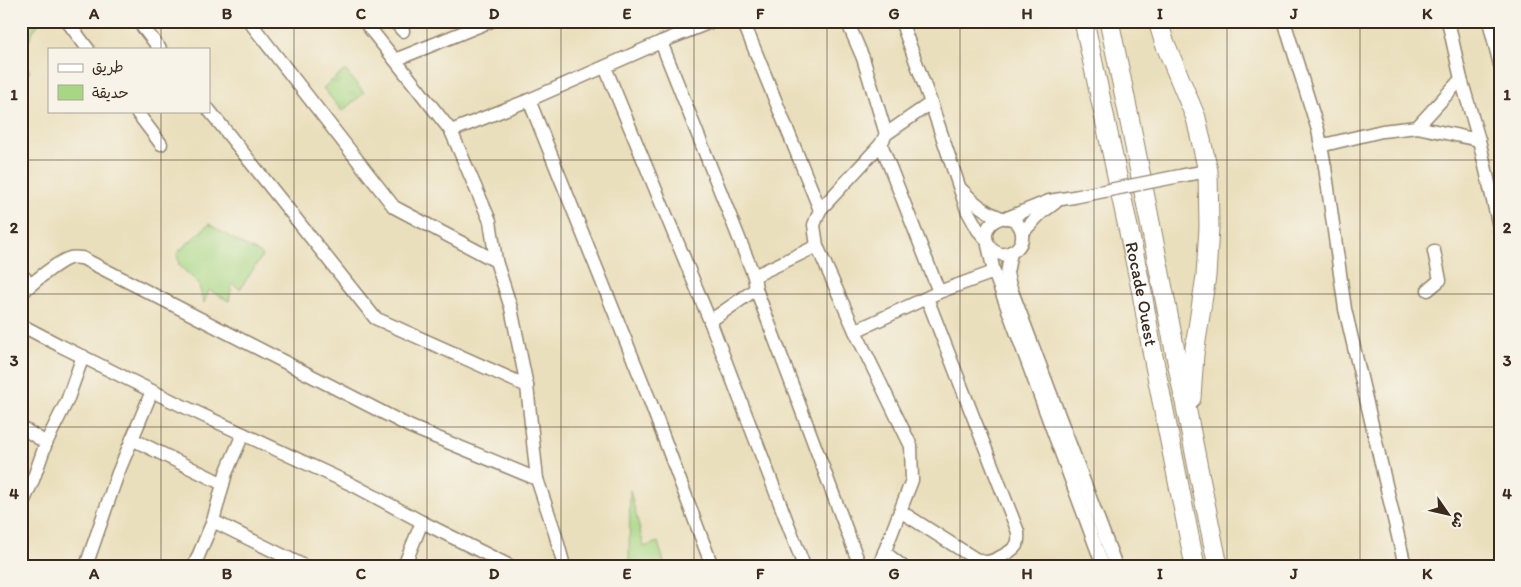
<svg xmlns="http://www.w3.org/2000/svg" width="1521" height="587" font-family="Itim,'Playpen Sans Arabic',sans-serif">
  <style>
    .grass { fill: url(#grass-tufts); stroke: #728051 }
    .park { fill: #a8d784; stroke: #728051 }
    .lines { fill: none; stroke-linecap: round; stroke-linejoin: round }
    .minor-casing { stroke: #92846d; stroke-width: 15 }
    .highway-casing { stroke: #92846d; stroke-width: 21 }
    .minor { stroke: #fff; stroke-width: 12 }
    .highway { stroke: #fff; stroke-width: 19 }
    .minor-bridge-casing { stroke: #92846d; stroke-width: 15; stroke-linecap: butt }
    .minor-bridge { stroke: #fff; stroke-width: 12 }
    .grid { fill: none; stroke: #3b2a1e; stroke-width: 1; stroke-opacity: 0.55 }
    .labels { text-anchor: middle; stroke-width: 4; stroke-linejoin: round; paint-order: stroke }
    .street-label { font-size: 18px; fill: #3b2a1e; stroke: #f7f3e8 }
    .neatline { fill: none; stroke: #3b2a1e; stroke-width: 2 }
    .grid-label { font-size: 16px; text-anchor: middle; font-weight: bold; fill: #3b2a1e }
  </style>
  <defs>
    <pattern id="grass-tufts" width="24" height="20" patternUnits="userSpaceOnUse" patternTransform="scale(1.25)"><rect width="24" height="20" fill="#a8d784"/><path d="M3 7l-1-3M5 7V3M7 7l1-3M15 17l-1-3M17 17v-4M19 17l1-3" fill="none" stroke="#92b972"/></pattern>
  </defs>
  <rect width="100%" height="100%" fill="#f7f3e8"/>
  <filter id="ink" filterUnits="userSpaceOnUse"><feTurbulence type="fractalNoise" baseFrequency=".02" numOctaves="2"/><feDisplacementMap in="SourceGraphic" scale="10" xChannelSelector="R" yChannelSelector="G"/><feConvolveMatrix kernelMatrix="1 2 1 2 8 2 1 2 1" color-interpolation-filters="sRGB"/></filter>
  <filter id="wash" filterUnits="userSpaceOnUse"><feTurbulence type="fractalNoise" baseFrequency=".0096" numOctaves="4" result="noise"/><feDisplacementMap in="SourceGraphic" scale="20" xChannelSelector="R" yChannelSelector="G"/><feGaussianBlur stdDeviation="1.12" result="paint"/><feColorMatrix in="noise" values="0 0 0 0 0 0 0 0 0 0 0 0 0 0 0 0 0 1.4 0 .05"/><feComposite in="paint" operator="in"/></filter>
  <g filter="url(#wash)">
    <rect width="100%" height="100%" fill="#eadfbc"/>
    <path class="grass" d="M 345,70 L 364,93 L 342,111 L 323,88 Z"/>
    <g class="park">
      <path d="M 21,21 L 41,21 L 33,31 L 22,58 L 30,72 L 21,77 Z"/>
      <path d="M 209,224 L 238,242 L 263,255 L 240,289 L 232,284 L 229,301 L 209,290 L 204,303 L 198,283 L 179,265 L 177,253 Z"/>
      <path d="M 630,490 L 644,547 L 658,542 L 665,566 L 608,566 L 629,562 Z"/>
    </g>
  </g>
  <g filter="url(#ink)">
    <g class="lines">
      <g class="minor-casing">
        <g id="minor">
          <path d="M 67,21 L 88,49"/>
          <path d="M 138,21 L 160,49"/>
          <path d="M 249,21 L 394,207 L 496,261"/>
          <path d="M 364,21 L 395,60 L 491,21"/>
          <path d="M 394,21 L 403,31"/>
          <path d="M 743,21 L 820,210"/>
          <path d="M 847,21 L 863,58 L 886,134"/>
          <path d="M 901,21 L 931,103 L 967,210 L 978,230 L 986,239"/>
          <path d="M 1284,21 L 1318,130 L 1325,167 L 1345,309 L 1405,566"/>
          <path d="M 1448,21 L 1461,79 L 1479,140 L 1500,231"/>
          <path d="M 1489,21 L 1500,65"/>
          <path d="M 661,42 L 754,276 L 756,289 L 860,566"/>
          <path d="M 395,60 L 451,131 L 490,221 L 496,261 L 511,308 L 527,386 L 537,479 L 555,533 L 564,566"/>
          <path d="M 605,67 L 710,321 L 804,566"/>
          <path d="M 529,100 L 650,401 L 712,566"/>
          <path d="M 209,110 L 375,318 L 527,386"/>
          <path d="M 136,111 L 161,144"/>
          <path d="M 1417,127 L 1461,79"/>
          <path d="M 451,131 L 529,100 L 661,42 L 713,21"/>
          <path d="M 881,144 L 939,292"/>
          <path d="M 1321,144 L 1328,144 L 1382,131 L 1417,127 L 1479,140"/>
          <path d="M 1185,175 L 1208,171"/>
          <path d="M 962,190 C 972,201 985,212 999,217 C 1004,219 1009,217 1014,220 C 1018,223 1021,228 1022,233 C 1023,240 1020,246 1015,250 C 993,267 970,228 1001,218"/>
          <path d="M 1007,218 L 1049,201 L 1074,197"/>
          <path d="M 1022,233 L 1040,214 L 1055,203"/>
          <path d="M 988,245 L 994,272 L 1103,566"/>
          <path d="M 1011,252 L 1007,273 L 1010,286 L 1116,566"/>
          <path d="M 21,274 L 31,284"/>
          <path d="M 754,276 L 817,246"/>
          <path d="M 1428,290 L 1440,280 L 1434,251"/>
          <path d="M 21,294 C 30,285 58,261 70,258 C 74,257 78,258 82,258 L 411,427 L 537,479"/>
          <path d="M 710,321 L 756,289"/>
          <path d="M 21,325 L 59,345 L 172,401 L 355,486 L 422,522 L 510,566"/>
          <path d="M 855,331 L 939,292 L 994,272"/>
          <path d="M 21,427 L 46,443"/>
          <path d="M 132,439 L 223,484"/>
          <path d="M 21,507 L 33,480 L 46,443 L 67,401 L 83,356"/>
          <path d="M 900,511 L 974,558 C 978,560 981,562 986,562 C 993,562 1014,551 1017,544 C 1019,540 1018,536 1018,532 L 927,298"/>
          <path d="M 213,521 L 304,566"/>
          <path d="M 884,552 L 902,566"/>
          <path d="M 86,566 L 118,473 L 152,391"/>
          <path d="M 194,566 L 213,521 L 226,473 L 243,434"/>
          <path d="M 404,566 L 422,522"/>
          <path d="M 879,566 L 912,480 L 911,446 L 855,331 L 817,246 L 814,225 L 820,210 L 881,144 L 886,134 L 931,103"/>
        </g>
      </g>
      <g class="highway-casing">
        <g id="highway">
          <path id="s1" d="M 1084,21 L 1142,293 L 1153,356 L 1195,566"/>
          <path d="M 1109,21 C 1148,202 1180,385 1218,566"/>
          <path d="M 1158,21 L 1164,41 L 1196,118 L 1208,171 L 1209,227 L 1206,276 L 1194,354 L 1191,398"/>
        </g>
      </g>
      <use href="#minor" class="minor"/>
      <use href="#highway" class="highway"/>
      <g class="minor-bridge-casing">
        <path id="minor-bridge" d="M 1074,197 L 1185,175"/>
      </g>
      <use href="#minor-bridge" class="minor-bridge"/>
    </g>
  </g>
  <path class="grid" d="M 161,21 L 161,49M 294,21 L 294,566M 427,21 L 427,566M 561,21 L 561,566M 694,21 L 694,566M 827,21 L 827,566M 960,21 L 960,566M 1094,21 L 1094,566M 1227,21 L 1227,566M 1360,21 L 1360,566M 161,111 L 161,566M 21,160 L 1500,160M 21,294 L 1500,294M 21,427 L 1500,427"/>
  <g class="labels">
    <g class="street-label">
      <text dy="6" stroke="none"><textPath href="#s1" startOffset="279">Rocade Ouest</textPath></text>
    </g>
  </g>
  <rect width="1521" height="587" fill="none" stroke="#f7f3e8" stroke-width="55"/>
  <rect x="48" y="48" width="162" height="65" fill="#f7f3e8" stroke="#aca397"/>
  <rect x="58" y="64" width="25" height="8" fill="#ffffff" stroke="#aca397"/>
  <text x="92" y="72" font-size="15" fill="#3b2a1e">طريق</text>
  <rect x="58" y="85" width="25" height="15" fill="#a8d784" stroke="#aca397"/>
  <text x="92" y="98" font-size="15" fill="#3b2a1e">حديقة</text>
  <g transform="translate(1448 514) rotate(124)" stroke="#f7f3e8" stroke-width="4" paint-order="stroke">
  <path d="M0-4L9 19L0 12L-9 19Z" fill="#3b2a1e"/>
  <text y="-8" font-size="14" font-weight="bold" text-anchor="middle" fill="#3b2a1e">ش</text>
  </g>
  <rect x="28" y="28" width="1466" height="532" class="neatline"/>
  <g class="grid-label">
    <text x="94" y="19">A</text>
    <text x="227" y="19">B</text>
    <text x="361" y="19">C</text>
    <text x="494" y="19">D</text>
    <text x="627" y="19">E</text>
    <text x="760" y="19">F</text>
    <text x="894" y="19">G</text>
    <text x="1027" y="19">H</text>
    <text x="1160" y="19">I</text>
    <text x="1294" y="19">J</text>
    <text x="1427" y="19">K</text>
    <text x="14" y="100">1</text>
    <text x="1507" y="100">1</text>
    <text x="14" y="233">2</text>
    <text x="1507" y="233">2</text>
    <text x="14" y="366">3</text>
    <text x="1507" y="366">3</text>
    <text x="14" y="499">4</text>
    <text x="1507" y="499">4</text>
    <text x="94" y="579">A</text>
    <text x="227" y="579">B</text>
    <text x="361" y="579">C</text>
    <text x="494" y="579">D</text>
    <text x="627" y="579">E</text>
    <text x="760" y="579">F</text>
    <text x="894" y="579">G</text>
    <text x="1027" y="579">H</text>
    <text x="1160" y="579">I</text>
    <text x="1294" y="579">J</text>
    <text x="1427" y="579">K</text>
  </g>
</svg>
